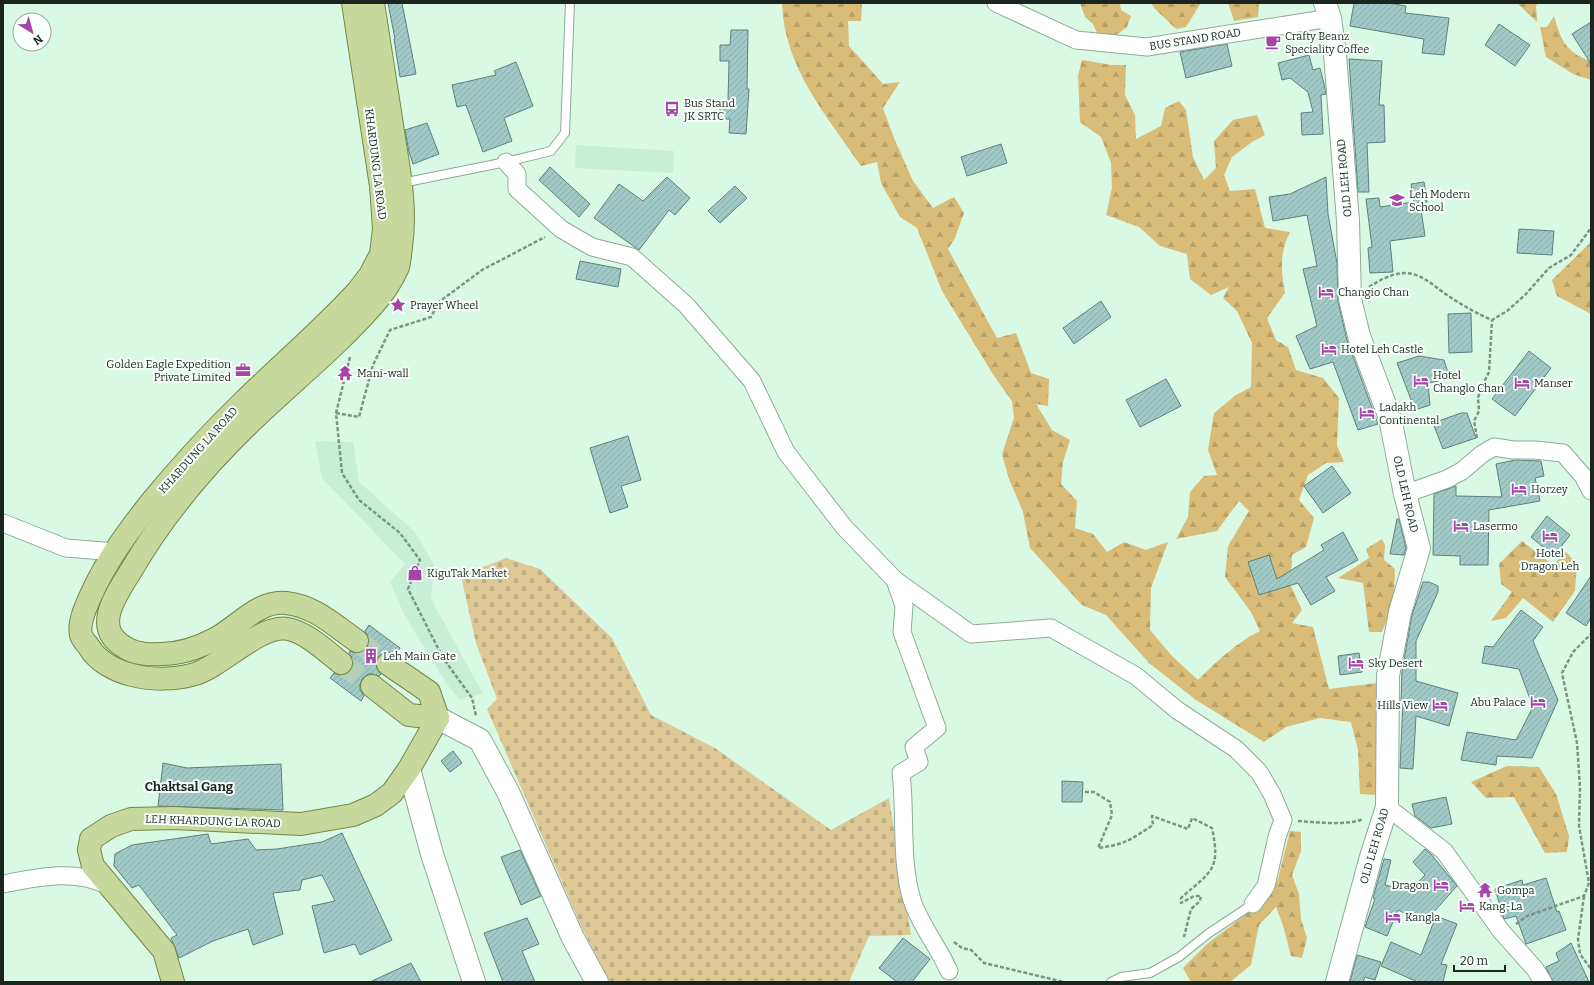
<svg xmlns="http://www.w3.org/2000/svg" width="1594" height="985" font-family="Bitter,serif">
  <style>
    .built { fill: #c8eed5 }
    .forest { fill: url(#forest-firs) }
    .cemetery { fill: url(#cemetery-stones) }
    .building { fill: url(#building-hatch); stroke: #5b817e }
    .lines { fill: none; stroke-linecap: round; stroke-linejoin: round }
    .primary-tunnel { stroke: #b3cfbc; stroke-width: 22; stroke-dasharray: 22 11; stroke-linecap: butt }
    .lane-casing { stroke: #8eab97; stroke-width: 10 }
    .street-casing { stroke: #8eab97; stroke-width: 19 }
    .secondary-casing { stroke: #8eab97; stroke-width: 24 }
    .primary-casing { stroke: #728846; stroke-width: 24 }
    .path { stroke: #7d9385; stroke-width: 2.5; stroke-dasharray: 4 2; stroke-linecap: butt }
    .lane { stroke: #fff; stroke-width: 8 }
    .street { stroke: #fff; stroke-width: 17 }
    .secondary { stroke: #fff; stroke-width: 22 }
    .primary { stroke: #c7d89d; stroke-width: 22 }
    .labels { text-anchor: middle; stroke-width: 4; stroke-linejoin: round; paint-order: stroke }
    .poi-label { font-size: 11px; fill: #19251e; stroke: #f9fffb; text-anchor: start }
    .street-label { font-size: 11px; fill: #19251e; stroke: #f9fffb }
    .quarter-label { font-size: 13px; font-weight: bold; fill: #19251e; stroke: #f9fffb }
  </style>
  <defs>
    <pattern id="forest-firs" width="22" height="20" patternUnits="userSpaceOnUse"><rect width="22" height="20" fill="#d8bc78"/><path d="M5 1l3.5 6h-7zM16 11l3.5 6h-7z" fill="#b9a167"/></pattern>
    <pattern id="cemetery-stones" width="16" height="16" patternUnits="userSpaceOnUse"><rect width="16" height="16" fill="#ddc896"/><path d="M2 7V4a2 2 0 0 1 4 0v3zM10 15v-3a2 2 0 0 1 4 0v3z" fill="#bdac81"/></pattern>
    <pattern id="building-hatch" width="6" height="6" patternUnits="userSpaceOnUse"><rect width="6" height="6" fill="#a1c9c6"/><path d="M-1 1l2-2M0 6l6-6M5 7l2-2" fill="none" stroke="#8aacaa"/></pattern>
  </defs>
  <rect width="100%" height="100%" fill="#daf9e4"/>
  <g class="built">
    <path d="M 576,145 L 674,151 L 673,173 L 575,168 Z"/>
    <path d="M 315,441 L 353,442 L 359,482 L 415,532 L 434,565 L 431,599 L 483,694 L 459,699 L 446,683 L 404,614 L 390,582 L 405,564 L 322,478 Z"/>
  </g>
  <g class="forest">
    <path d="M 782,3 L 862,3 L 861,21 L 848,21 L 849,46 L 883,84 L 900,82 L 883,108 L 894,138 L 913,181 L 933,208 L 954,197 L 964,213 L 955,238 L 948,249 L 997,338 L 1016,333 L 1031,373 L 1049,379 L 1048,406 L 1036,404 L 1052,430 L 1070,440 L 1063,462 L 1061,484 L 1077,501 L 1075,528 L 1093,534 L 1107,552 L 1124,542 L 1146,550 L 1168,542 L 1151,588 L 1150,630 L 1172,656 L 1198,680 C 1217,661 1236,643 1260,631 L 1251,612 L 1225,577 L 1228,546 L 1249,511 L 1239,501 L 1217,531 L 1176,539 L 1188,517 L 1190,492 L 1204,476 L 1217,475 L 1208,450 L 1214,413 L 1236,395 L 1251,387 L 1252,343 L 1237,311 L 1223,298 L 1229,287 L 1211,295 L 1190,279 L 1187,254 L 1160,246 L 1139,227 L 1106,215 L 1112,188 L 1111,163 L 1101,137 L 1080,122 L 1078,76 L 1082,60 L 1112,65 L 1126,65 L 1125,95 L 1135,115 L 1136,139 L 1161,126 L 1165,108 L 1179,101 L 1186,110 L 1193,157 L 1204,180 L 1216,168 L 1214,141 L 1233,120 L 1257,115 L 1265,135 L 1252,142 L 1232,157 L 1224,175 L 1230,191 L 1255,189 L 1265,228 L 1290,232 C 1279,255 1281,269 1285,293 L 1267,318 L 1276,340 L 1288,347 L 1296,370 L 1323,378 L 1339,398 L 1337,445 L 1344,462 L 1326,463 L 1308,475 L 1299,500 L 1314,518 L 1306,547 L 1292,555 L 1291,586 L 1302,610 L 1292,623 L 1313,627 L 1329,689 L 1377,683 L 1377,795 L 1360,794 L 1358,750 L 1351,722 L 1320,718 L 1286,727 L 1264,742 L 1196,700 L 1149,663 L 1106,615 L 1082,605 L 1030,548 L 1023,512 L 1009,479 L 1002,454 L 1014,418 L 1012,401 L 994,376 L 942,291 L 917,228 L 900,217 L 881,183 L 877,162 L 861,166 C 826,115 784,67 782,3 Z"/>
    <path d="M 1080,3 L 1120,3 L 1121,10 L 1131,16 L 1127,27 L 1114,37 L 1097,33 L 1093,24 L 1085,17 Z"/>
    <path d="M 1151,3 L 1201,3 L 1186,27 L 1176,29 L 1154,8 Z"/>
    <path d="M 1228,3 L 1259,3 L 1258,17 L 1234,21 Z"/>
    <path d="M 1517,3 L 1538,3 L 1536,6 L 1537,22 Z"/>
    <path d="M 1554,16 C 1561,40 1566,53 1591,61 L 1591,80 L 1573,74 L 1546,57 L 1540,27 L 1547,27 Z"/>
    <path d="M 1591,242 L 1591,314 L 1557,296 L 1552,280 Z"/>
    <path d="M 1382,539 L 1385,545 L 1384,560 L 1395,569 L 1394,600 L 1382,632 L 1369,632 L 1363,583 L 1338,578 L 1369,558 L 1366,549 Z"/>
    <path d="M 1522,541 L 1553,565 L 1566,552 L 1577,564 L 1575,591 L 1553,622 L 1523,598 L 1506,618 L 1491,621 L 1512,592 L 1501,584 L 1499,564 Z"/>
    <path d="M 1507,766 L 1539,767 L 1556,794 L 1569,836 L 1567,852 L 1545,853 L 1514,797 L 1486,798 L 1471,782 Z"/>
    <path d="M 1290,831 L 1301,832 L 1301,851 L 1292,875 L 1299,894 L 1301,919 L 1307,938 L 1302,958 L 1291,956 L 1283,925 L 1276,907 L 1259,925 L 1251,965 L 1230,982 L 1191,982 L 1183,968 L 1207,944 L 1270,896 L 1278,879 Z"/>
  </g>
  <path class="cemetery" d="M 506,558 L 540,569 L 612,638 L 651,715 L 715,748 L 831,830 L 889,798 L 911,935 L 869,936 L 849,982 L 610,982 L 582,928 L 487,709 L 497,699 L 476,643 L 461,576 Z"/>
  <g class="building">
    <path d="M 388,3 L 402,3 L 416,74 L 400,77 L 394,39 L 395,39 Z"/>
    <path d="M 1354,3 L 1389,3 L 1406,6 L 1405,13 L 1449,18 L 1444,55 L 1422,53 L 1424,39 L 1350,26 Z"/>
    <path d="M 1591,22 L 1591,64 L 1572,34 Z"/>
    <path d="M 1499,24 L 1530,45 L 1515,66 L 1485,45 Z"/>
    <path d="M 731,30 L 748,30 L 747,89 L 749,89 L 746,134 L 729,133 L 730,119 L 719,119 L 721,101 L 728,101 L 729,61 L 720,61 L 720,45 L 730,45 Z"/>
    <path d="M 1227,44 L 1232,66 L 1186,78 L 1180,52 Z"/>
    <path d="M 1309,55 L 1313,70 L 1320,68 L 1325,88 L 1326,94 L 1321,95 L 1323,134 L 1302,135 L 1301,113 L 1313,112 L 1308,92 L 1290,78 L 1282,80 L 1278,63 Z"/>
    <path d="M 1349,59 L 1382,61 L 1379,105 L 1384,105 L 1385,142 L 1367,143 L 1369,192 L 1358,192 Z"/>
    <path d="M 516,62 L 533,106 L 504,118 L 512,141 L 483,152 L 466,105 L 457,107 L 452,85 L 496,75 L 494,71 Z"/>
    <path d="M 427,123 L 439,154 L 413,164 L 409,152 L 405,130 Z"/>
    <path d="M 1001,144 L 1007,163 L 967,176 L 961,157 Z"/>
    <path d="M 550,167 L 590,204 L 579,217 L 539,180 Z"/>
    <path d="M 667,177 L 690,198 L 675,215 L 669,210 L 639,250 L 594,218 L 619,184 L 643,201 Z"/>
    <path d="M 1326,177 L 1328,214 L 1337,263 L 1338,302 L 1347,340 L 1378,424 L 1358,430 L 1333,362 L 1310,369 L 1296,336 L 1317,326 L 1303,269 L 1317,266 L 1307,215 L 1273,221 L 1269,197 L 1290,194 Z"/>
    <path d="M 1424,182 L 1427,202 L 1420,203 L 1425,236 L 1390,241 L 1393,272 L 1370,273 L 1368,248 L 1372,247 L 1366,199 L 1379,198 L 1380,207 L 1414,202 L 1411,184 Z"/>
    <path d="M 735,186 L 747,198 L 720,223 L 708,211 Z"/>
    <path d="M 1519,229 L 1554,231 L 1552,255 L 1517,253 Z"/>
    <path d="M 580,261 L 621,269 L 618,287 L 576,279 Z"/>
    <path d="M 1101,301 L 1111,317 L 1074,344 L 1063,328 Z"/>
    <path d="M 1471,313 L 1472,352 L 1449,353 L 1448,314 Z"/>
    <path d="M 1529,351 L 1551,368 L 1515,416 L 1492,399 Z"/>
    <path d="M 1419,356 L 1444,360 L 1450,379 L 1428,383 L 1430,405 L 1415,410 L 1397,363 Z"/>
    <path d="M 1166,379 L 1181,406 L 1140,427 L 1126,400 Z"/>
    <path d="M 1461,413 L 1467,413 L 1476,438 L 1443,449 L 1433,423 Z"/>
    <path d="M 628,436 L 641,480 L 621,486 L 628,507 L 610,513 L 590,448 Z"/>
    <path d="M 1515,460 L 1541,461 L 1544,476 L 1535,478 L 1540,501 L 1489,510 L 1488,565 L 1460,565 L 1460,556 L 1433,555 L 1434,494 L 1456,486 L 1456,496 L 1502,497 L 1496,464 Z"/>
    <path d="M 1332,466 L 1351,493 L 1323,513 L 1304,486 Z"/>
    <path d="M 1547,516 L 1570,535 L 1554,556 L 1531,537 Z"/>
    <path d="M 1397,519 L 1399,519 L 1406,548 L 1404,555 L 1390,554 Z"/>
    <path d="M 1343,532 L 1358,560 L 1326,577 L 1335,591 L 1311,605 L 1298,583 L 1259,595 L 1248,562 L 1269,555 L 1277,579 L 1324,550 L 1321,545 Z"/>
    <path d="M 1591,576 L 1591,618 L 1586,626 L 1566,613 Z"/>
    <path d="M 1423,582 L 1429,582 L 1438,586 L 1438,592 L 1416,641 L 1416,681 L 1458,693 L 1449,726 L 1416,716 L 1413,769 L 1400,768 L 1403,701 L 1401,701 L 1402,671 L 1412,615 Z"/>
    <path d="M 1521,610 L 1543,627 L 1533,641 L 1558,700 L 1532,758 L 1497,756 L 1496,765 L 1461,760 L 1467,732 L 1516,740 L 1533,707 L 1519,669 L 1482,663 L 1485,646 L 1493,647 Z"/>
    <path d="M 369,625 L 400,648 L 396,654 L 389,652 L 383,653 L 378,657 L 376,663 L 377,669 L 381,674 L 379,676 L 373,674 L 368,674 L 362,679 L 360,685 L 360,690 L 364,696 L 361,701 L 330,678 L 334,673 L 339,675 L 345,675 L 351,671 L 353,665 L 353,659 L 349,653 L 350,651 L 355,653 L 362,652 L 367,649 L 369,642 L 368,636 L 365,631 Z"/>
    <path d="M 1359,653 L 1362,672 L 1340,675 L 1338,656 Z"/>
    <path d="M 453,751 L 462,763 L 450,772 L 441,761 Z"/>
    <path d="M 163,763 L 187,768 L 281,764 L 283,810 L 158,806 Z"/>
    <path d="M 1062,781 L 1083,782 L 1082,802 L 1062,802 Z"/>
    <path d="M 1446,797 L 1452,824 L 1431,828 L 1415,816 L 1412,804 Z"/>
    <path d="M 342,833 L 392,940 L 360,955 L 355,944 L 324,953 L 312,906 L 335,901 L 322,875 L 302,880 L 300,890 L 273,893 L 283,934 L 253,945 L 248,929 L 213,941 L 179,958 L 171,938 L 177,935 L 139,885 L 132,888 L 114,866 L 115,854 L 132,845 L 208,834 L 211,844 L 248,839 L 256,850 L 277,849 L 322,842 Z"/>
    <path d="M 1425,849 L 1431,854 L 1457,886 L 1424,923 L 1398,910 L 1387,936 L 1365,927 L 1375,899 L 1373,898 L 1384,859 L 1391,860 L 1385,885 L 1410,891 L 1425,875 L 1413,862 Z"/>
    <path d="M 520,850 L 541,896 L 521,905 L 501,857 Z"/>
    <path d="M 1546,878 L 1557,912 L 1559,911 L 1566,930 L 1526,944 L 1516,916 L 1504,919 L 1495,889 L 1522,880 L 1523,885 Z"/>
    <path d="M 1436,916 L 1457,924 L 1441,964 L 1447,965 L 1443,982 L 1418,982 L 1381,966 L 1391,942 L 1421,955 Z"/>
    <path d="M 527,918 L 539,944 L 522,951 L 535,982 L 503,982 L 484,933 Z"/>
    <path d="M 903,938 L 930,959 L 912,982 L 897,982 L 879,968 Z"/>
    <path d="M 1571,943 L 1589,982 L 1553,982 L 1546,967 L 1559,961 L 1556,953 Z"/>
    <path d="M 1357,955 L 1381,962 L 1375,980 L 1365,977 L 1363,982 L 1350,982 Z"/>
    <path d="M 411,963 L 421,982 L 370,982 Z"/>
  </g>
  <g class="lines">
    <g class="primary-tunnel">
      <path d="M 357,641 L 388,664"/>
      <path d="M 341,663 L 372,686"/>
    </g>
    <g class="lane-casing">
      <g id="lane">
        <path d="M 402,183 L 506,162 L 551,151 L 565,133 L 570,3"/>
        <path d="M 1111,982 L 1121,977 L 1150,973 L 1179,957 L 1209,933 L 1253,904"/>
      </g>
    </g>
    <g class="street-casing">
      <g id="street">
        <path d="M 996,3 L 1076,40 L 1147,47 L 1330,18"/>
        <path d="M 506,162 L 517,174 L 517,189 L 561,229 L 592,247 L 632,257 L 686,305 L 752,381 L 786,452 L 844,527 L 895,580 L 904,606 L 902,632 L 937,728 L 914,747 L 919,762 L 901,773 C 906,814 900,861 912,900 C 919,923 939,948 949,971"/>
        <path d="M 1405,494 L 1447,479 L 1462,471 L 1482,454 L 1494,447 L 1513,450 L 1535,450 L 1563,453 L 1583,476 L 1591,491"/>
        <path d="M 3,523 L 66,548 L 116,552"/>
        <path d="M 895,580 L 971,634 L 1051,628 L 1136,676 L 1177,710 L 1236,749 L 1259,772 L 1272,794 L 1283,820 L 1277,837 L 1266,886 L 1253,904"/>
        <path d="M 1387,807 L 1444,851 L 1501,931 L 1535,969 L 1543,982"/>
        <path d="M 3,884 C 38,877 78,868 110,887"/>
      </g>
    </g>
    <g class="secondary-casing">
      <g id="secondary">
        <path d="M 1325,3 L 1330,18 L 1335,54 L 1348,221 L 1350,299 L 1359,336 L 1390,418 L 1405,494 L 1419,548 L 1400,612 L 1388,676 L 1387,807 L 1371,857 L 1337,982"/>
        <path d="M 438,718 L 480,740 L 508,792 L 573,938 L 597,982"/>
        <path d="M 409,769 L 432,854 L 474,982"/>
      </g>
    </g>
    <g class="primary-casing">
      <g id="primary">
        <path d="M 357,641 C 335,626 315,606 286,603 C 258,600 238,627 215,639 C 198,648 181,654 161,654 C 151,655 136,654 126,648 C 90,628 117,594 132,569 C 165,513 210,460 258,415 C 296,379 338,345 373,305 C 383,294 392,281 398,267 C 400,260 400,253 401,247 C 407,205 398,166 392,125 C 386,84 379,44 373,3"/>
        <path d="M 341,663 C 327,652 306,632 288,629 C 260,624 222,666 195,674 C 175,680 151,680 132,675 C 116,671 98,662 89,647 C 87,644 82,639 81,635 C 78,623 86,606 91,595 C 106,561 129,530 152,501 C 181,466 211,433 243,402 C 281,365 321,331 357,292 L 370,275 L 381,254 L 384,229 L 381,186 L 353,3"/>
        <path d="M 388,664 L 429,692 L 438,718"/>
        <path d="M 372,686 L 409,715 L 438,718"/>
        <path d="M 173,982 L 164,951 L 93,866 L 89,850 L 91,839 L 111,826 L 131,819 L 173,818 L 301,824 L 353,815 L 376,805 L 392,793 L 409,769 L 438,718"/>
      </g>
    </g>
    <g class="path">
      <path d="M 1369,287 C 1380,280 1392,273 1406,273 C 1421,274 1432,284 1444,293 C 1459,303 1475,313 1492,320 L 1507,311 L 1525,295 L 1549,268 L 1571,255 L 1591,228"/>
      <path d="M 350,357 L 336,413 L 342,473 L 359,500 L 400,533 L 420,560 L 408,589 L 443,658 L 472,698 L 476,716"/>
      <path d="M 336,413 L 359,417 L 373,365 L 390,330 L 431,317 L 439,302 L 482,270 L 545,237"/>
      <path d="M 1477,438 L 1474,421 L 1479,411 L 1478,398 L 1481,388 L 1489,372 L 1492,320"/>
      <path d="M 1085,792 L 1094,792 L 1110,802 L 1112,815 L 1098,848 C 1124,845 1132,839 1153,825 L 1152,816 L 1188,829 L 1192,818 L 1212,828 C 1221,871 1211,871 1181,898 L 1181,903 L 1194,896 L 1201,896 L 1200,901 L 1191,909 L 1184,937"/>
      <path d="M 1298,821 C 1316,822 1346,826 1363,819"/>
      <path d="M 1584,896 L 1578,939 L 1580,954 L 1591,969"/>
      <path d="M 1516,924 L 1527,916 L 1584,896 L 1589,883 L 1579,826 L 1580,788 L 1577,743 L 1562,673 L 1573,652 L 1591,634"/>
      <path d="M 954,942 L 962,948 L 971,950 L 984,963 L 1064,982"/>
    </g>
    <use href="#lane" class="lane"/>
    <use href="#street" class="street"/>
    <use href="#secondary" class="secondary"/>
    <use href="#primary" class="primary"/>
  </g>
  <defs>
    <g id="cafe-bare" transform="scale(1.2)"><path d="M-5.5-4.5H6V0H3Q3 3.5 0 3.5H-2.5Q-5.5 3.5-5.5 0ZM3-3.2v2h1.7v-2ZM-6 4.5H4V6H-6Z" fill="#a744ab" stroke="#f9fffb" stroke-width="2.5" paint-order="stroke"/></g>
    <g id="bus-bare" transform="scale(1.2)"><path d="M-5-6H5V4H4V6H2V4H-2V6H-4V4H-5ZM-3.5-4V0h7V-4ZM-3.5 1.2v1.5H-2V1.2ZM2 1.2v1.5H3.5V1.2Z" fill="#a744ab" stroke="#f9fffb" stroke-width="2.5" paint-order="stroke"/></g>
    <g id="school-bare" transform="scale(1.2)"><path d="M0-5L7-2L0 1L-7-2ZM-4 1L0 2.5L4 1V4Q0 6-4 4Z" fill="#a744ab" stroke="#f9fffb" stroke-width="2.5" paint-order="stroke"/></g>
    <g id="hotel-bare" transform="scale(1.2)"><path d="M-6-4.5h1.5V1H6V5H4.5V3h-9V5H-6ZM-4 0a1.8 1.8 0 1 1 3.6 0ZM.5 0V-2.5h3Q6-2.5 6 0Z" fill="#a744ab" stroke="#f9fffb" stroke-width="2.5" paint-order="stroke"/></g>
    <g id="sight-bare" transform="scale(1.2)"><path d="M0-6L1.8-2.2L6-1.7L2.9 1.2L3.7 5.4L0 3.3L-3.7 5.4L-2.9 1.2L-6-1.7L-1.8-2.2Z" fill="#a744ab" stroke="#f9fffb" stroke-width="2.5" paint-order="stroke"/></g>
    <g id="office-bare" transform="scale(1.2)"><path d="M-6-3h4V-5.5h4V-3h4V5H-6ZM-1-4.5V-3h2v-1.5ZM-6 0V1H6V0Z" fill="#a744ab" stroke="#f9fffb" stroke-width="2.5" paint-order="stroke"/></g>
    <g id="temple-bare" transform="scale(1.2)"><path d="M0-6L5-2H3V0L6.5 2.5H4V6H1.5V3h-3V6H-4V2.5H-6.5L-3 0V-2H-5Z" fill="#a744ab" stroke="#f9fffb" stroke-width="2.5" paint-order="stroke"/></g>
    <g id="shop-bare" transform="scale(1.2)"><path d="M-5-2.5h2.3a2.7 3.5 0 0 1 5.4 0H5L5.5 6h-11ZM-1.5-2.5h3a1.5 2.3 0 0 0-3 0Z" fill="#a744ab" stroke="#f9fffb" stroke-width="2.5" paint-order="stroke"/></g>
    <g id="building-bare" transform="scale(1.2)"><path d="M-4-6H4V6H1V3H-1V6H-4ZM-2.5-4.3h1.7v1.8h-1.7ZM.8-4.3h1.7v1.8H.8ZM-2.5-1h1.7V.8h-1.7ZM.8-1h1.7V.8H.8Z" fill="#a744ab" stroke="#f9fffb" stroke-width="2.5" paint-order="stroke"/></g>
  </defs>
  <g fill-rule="evenodd">
    <use href="#cafe-bare" x="1273" y="42"/>
    <use href="#bus-bare" x="672" y="109"/>
    <use href="#school-bare" x="1397" y="200"/>
    <use href="#hotel-bare" x="1326" y="292"/>
    <use href="#sight-bare" x="398" y="305"/>
    <use href="#hotel-bare" x="1329" y="349"/>
    <use href="#office-bare" x="243" y="370"/>
    <use href="#temple-bare" x="345" y="373"/>
    <use href="#hotel-bare" x="1421" y="381"/>
    <use href="#hotel-bare" x="1522" y="383"/>
    <use href="#hotel-bare" x="1367" y="413"/>
    <use href="#hotel-bare" x="1519" y="489"/>
    <use href="#hotel-bare" x="1461" y="526"/>
    <use href="#hotel-bare" x="1550" y="536"/>
    <use href="#shop-bare" x="415" y="573"/>
    <use href="#building-bare" x="371" y="656"/>
    <use href="#hotel-bare" x="1356" y="663"/>
    <use href="#hotel-bare" x="1538" y="702"/>
    <use href="#hotel-bare" x="1440" y="705"/>
    <use href="#hotel-bare" x="1441" y="885"/>
    <use href="#temple-bare" x="1485" y="890"/>
    <use href="#hotel-bare" x="1467" y="906"/>
    <use href="#hotel-bare" x="1393" y="917"/>
  </g>
  <g class="labels">
    <g class="poi-label">
      <text x="1285" y="40">Crafty Beanz<tspan x="1285" dy="13">Speciality Coffee</tspan></text>
      <text x="684" y="107">Bus Stand<tspan x="684" dy="13">JK SRTC</tspan></text>
      <text x="1409" y="198">Leh Modern<tspan x="1409" dy="13">School</tspan></text>
      <text x="1338" y="296">Changio Chan</text>
      <text x="410" y="309">Prayer Wheel</text>
      <text x="1341" y="353">Hotel Leh Castle</text>
      <text x="231" y="368" text-anchor="end">Golden Eagle Expedition<tspan x="231" dy="13">Private Limited</tspan></text>
      <text x="357" y="377">Mani-wall</text>
      <text x="1433" y="379">Hotel<tspan x="1433" dy="13">Changlo Chan</tspan></text>
      <text x="1534" y="387">Manser</text>
      <text x="1379" y="411">Ladakh<tspan x="1379" dy="13">Continental</tspan></text>
      <text x="1531" y="493">Horzey</text>
      <text x="1473" y="530">Lasermo</text>
      <text x="1550" y="557" text-anchor="middle">Hotel<tspan x="1550" dy="13">Dragon Leh</tspan></text>
      <text x="427" y="577">KiguTak Market</text>
      <text x="383" y="660">Leh Main Gate</text>
      <text x="1368" y="667">Sky Desert</text>
      <text x="1526" y="706" text-anchor="end">Abu Palace</text>
      <text x="1428" y="709" text-anchor="end">Hills View</text>
      <text x="1429" y="889" text-anchor="end">Dragon</text>
      <text x="1497" y="894">Gompa</text>
      <text x="1479" y="910">Kang-La</text>
      <text x="1405" y="921">Kangla</text>
    </g>
    <g class="street-label">
      <text transform="translate(1195 39) rotate(-9)" y="4">BUS STAND ROAD</text>
      <text transform="translate(376 164) rotate(83)" y="4">KHARDUNG LA ROAD</text>
      <text transform="translate(1344 178) rotate(-95)" y="4">OLD LEH ROAD</text>
      <text transform="translate(198 450) rotate(-48)" y="4">KHARDUNG LA ROAD</text>
      <text transform="translate(1406 494) rotate(77)" y="4">OLD LEH ROAD</text>
      <text transform="translate(213 821) rotate(2)" y="4">LEH KHARDUNG LA ROAD</text>
      <text transform="translate(1374 846) rotate(-74)" y="4">OLD LEH ROAD</text>
    </g>
    <g class="quarter-label">
      <text x="189" y="791">Chaktsal Gang</text>
    </g>
  </g>
  <rect width="1594" height="985" fill="none" stroke="#19251e" stroke-width="8"/>
  <g transform="translate(32 32) rotate(143)"><circle r="19" fill="#f9fffb" stroke="#9fa8a3"/>
  <path d="M0-3L7 15L0 10L-7 15Z" fill="#a744ab"/>
  <text y="-6" font-size="11" font-weight="bold" text-anchor="middle" fill="#19251e">N</text>
  </g>
  <path d="M1454 965v6h51v-6" fill="none" stroke="#19251e" stroke-width="2"/>
  <text x="1460" y="965" font-size="12" fill="#19251e" stroke="#f9fffb" stroke-width="3" paint-order="stroke">20 m</text>
</svg>
